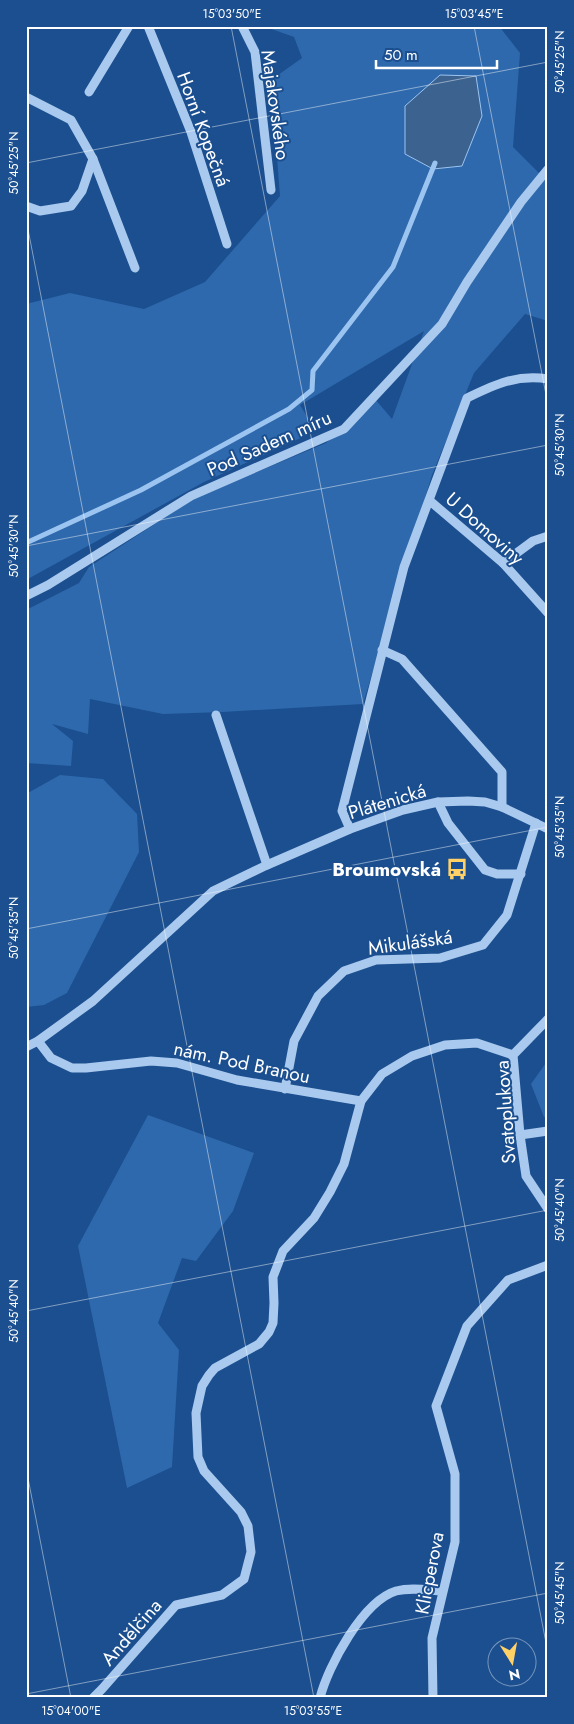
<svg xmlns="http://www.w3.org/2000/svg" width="574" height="1724" font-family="Jost,sans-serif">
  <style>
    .green { fill: #2e69ad }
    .water { fill: #3c6290; stroke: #9cc4f0 }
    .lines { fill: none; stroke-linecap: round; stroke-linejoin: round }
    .stream { stroke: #9cc4f0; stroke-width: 5 }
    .minor { stroke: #a9c9ee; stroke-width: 9 }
    .ticks { fill: none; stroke: #fff; stroke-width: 1; stroke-opacity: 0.45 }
    .labels { text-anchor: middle; stroke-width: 4; stroke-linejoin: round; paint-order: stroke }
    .street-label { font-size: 19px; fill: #fff; stroke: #1b4f8f }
    .poi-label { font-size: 19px; font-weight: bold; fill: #fff; stroke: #1b4f8f; text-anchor: end }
    .neatline { fill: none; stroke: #fff; stroke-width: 2 }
    .ticks-label { font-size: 12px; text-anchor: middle; fill: #fff }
  </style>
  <rect width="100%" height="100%" fill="#1b4f8f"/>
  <g class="green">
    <path d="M 263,26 L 499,26 L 520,53 L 513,147 L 548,182 L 548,321 L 525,314 L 474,373 L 432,475 L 363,704 L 223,712 L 163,714 L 90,699 L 88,734 L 52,724 L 73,741 L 71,766 L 26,763 L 26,610 L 79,583 L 89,567 L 193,499 L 326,443 L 375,399 L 392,419 L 424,331 L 300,405 L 316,431 L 204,482 L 26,580 L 26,304 L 70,293 L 144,309 L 205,282 L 280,196 L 271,80 L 302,58 L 294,37 Z"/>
    <path d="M 60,775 L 103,779 L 137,814 L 139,852 L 67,993 L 44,1005 L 26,1007 L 26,794 Z"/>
    <path d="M 548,1060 L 548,1117 L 544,1117 L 531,1084 Z"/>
    <path d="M 148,1115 L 254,1153 L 233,1211 L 196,1261 L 182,1258 L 158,1323 L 179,1350 L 172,1467 L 127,1488 L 78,1246 Z"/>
  </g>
  <path class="water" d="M 440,75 L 476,76 L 482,116 L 462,166 L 433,169 L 405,154 L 405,106 Z"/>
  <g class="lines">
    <path class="stream" d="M 26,543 L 141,490 L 289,409 L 312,390 L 313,371 L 393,267 L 435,163"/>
    <g class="minor">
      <path d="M 148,26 L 191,132 L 227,244"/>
      <path d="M 242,26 L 255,52 L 271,190"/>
      <path d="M 89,92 L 129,26"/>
      <path d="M 26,97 L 71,120 L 93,159 L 135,268"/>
      <path d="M 26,206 L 40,211 L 71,206 L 82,191 L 93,159"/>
      <path d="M 430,501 L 503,563 L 548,613"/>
      <path d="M 503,563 L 533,541 L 548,536"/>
      <path d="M 26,596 L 48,585 L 191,496 L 344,429 L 442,324 L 467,282 L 521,202 L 548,169"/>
      <path d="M 382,650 L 402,659 L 502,772 L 502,807"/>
      <path d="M 216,715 L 267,865"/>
      <path d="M 438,802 L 448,823 L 485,870 L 497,874 L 521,874"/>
      <path d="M 350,829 L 342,811 L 404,567 L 467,398 C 494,385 516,374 548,379"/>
      <path d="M 548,1019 L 513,1055 L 520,1135 L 526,1176 L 548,1209"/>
      <path d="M 38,1041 L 51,1058 L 72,1068 L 86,1068 L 151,1061 L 177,1063 L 237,1080 L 361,1101"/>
      <path d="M 26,1047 L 38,1041 L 93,1001 L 213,891 L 267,865 L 350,829 L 403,810 L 438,802 L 468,801 L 485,802 L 502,807 L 548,829"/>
      <path d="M 285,1089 L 294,1041 L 318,996 L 344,971 L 376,960 L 440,958 L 483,945 L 507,915 L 536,823"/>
      <path d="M 520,1135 L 548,1131"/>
      <path d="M 93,1698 L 102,1689 L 176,1605 L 222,1595 L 244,1579 L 251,1552 L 248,1526 L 241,1512 L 204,1471 L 198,1457 L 196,1413 L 202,1386 L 209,1375 L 215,1368 L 259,1344 L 269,1332 L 273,1323 L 274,1303 L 273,1277 L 283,1251 L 314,1218 L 330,1192 L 344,1164 L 361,1101 L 382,1074 L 412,1056 L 445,1045 L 477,1043 L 513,1055"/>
      <path d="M 320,1698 C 328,1666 363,1601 396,1591 C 411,1587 427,1590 442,1591"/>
      <path d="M 433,1698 L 432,1638 L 455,1542 L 455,1474 L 436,1406 L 467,1326 L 508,1280 L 548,1265"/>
    </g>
  </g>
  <path class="ticks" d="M 231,26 L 548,1653M 474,26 L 548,405M 26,163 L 548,62M 26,219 L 314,1698M 26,546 L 548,445M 26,929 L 548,827M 26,1311 L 548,1210M 26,1468 L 71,1698M 26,1694 L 548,1593"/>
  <defs>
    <g id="bus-bare" transform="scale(1.725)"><path d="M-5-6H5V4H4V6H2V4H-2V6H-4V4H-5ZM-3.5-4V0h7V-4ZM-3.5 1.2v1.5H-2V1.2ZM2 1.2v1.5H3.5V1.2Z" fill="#ffd166" stroke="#1b4f8f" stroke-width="2.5" paint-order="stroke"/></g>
  </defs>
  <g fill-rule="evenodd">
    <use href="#bus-bare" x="457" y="869"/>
  </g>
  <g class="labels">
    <g class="street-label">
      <text transform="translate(276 105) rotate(82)" y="7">Majakovského</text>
      <text transform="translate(204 129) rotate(70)" y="7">Horní Kopečná</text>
      <text transform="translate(269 443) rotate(-24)" y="7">Pod Sadem míru</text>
      <text transform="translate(485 528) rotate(42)" y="7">U Domoviny</text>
      <text transform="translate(387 801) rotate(-17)" y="7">Plátenická</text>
      <text transform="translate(410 942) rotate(-8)" y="7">Mikulášská</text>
      <text transform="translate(242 1062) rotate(12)" y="7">nám. Pod Branou</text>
      <text transform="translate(505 1112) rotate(-94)" y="7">Svatoplukova</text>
      <text transform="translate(429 1573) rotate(-79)" y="7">Klicperova</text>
      <text transform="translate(131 1632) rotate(-49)" y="7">Andělčina</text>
    </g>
    <g class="poi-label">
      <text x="441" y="876">Broumovská</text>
    </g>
  </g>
  <rect width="574" height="1724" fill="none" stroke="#1b4f8f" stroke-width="55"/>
  <g transform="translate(512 1662) rotate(169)"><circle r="24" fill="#1b4f8f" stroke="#7695bc"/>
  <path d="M0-4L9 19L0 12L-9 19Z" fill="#ffd166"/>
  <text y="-8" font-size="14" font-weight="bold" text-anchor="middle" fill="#ffffff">N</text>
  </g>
  <path d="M376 60v8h121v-8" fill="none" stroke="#ffffff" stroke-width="2.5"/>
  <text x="384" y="60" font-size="15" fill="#ffffff" stroke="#1b4f8f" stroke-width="4" paint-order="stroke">50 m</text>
  <rect x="28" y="28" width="518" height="1668" class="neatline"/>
  <g class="ticks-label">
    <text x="232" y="18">15°03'50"E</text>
    <text x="474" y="18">15°03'45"E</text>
    <text transform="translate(560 62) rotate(-90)" y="4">50°45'25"N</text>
    <text transform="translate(14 163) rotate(-90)" y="4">50°45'25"N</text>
    <text transform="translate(560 445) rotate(-90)" y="4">50°45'30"N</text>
    <text transform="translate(14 546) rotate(-90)" y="4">50°45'30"N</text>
    <text transform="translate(560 827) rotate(-90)" y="4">50°45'35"N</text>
    <text transform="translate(14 928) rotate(-90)" y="4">50°45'35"N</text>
    <text transform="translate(560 1210) rotate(-90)" y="4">50°45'40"N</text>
    <text transform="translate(14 1311) rotate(-90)" y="4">50°45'40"N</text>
    <text transform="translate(560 1593) rotate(-90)" y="4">50°45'45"N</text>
    <text x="71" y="1715">15°04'00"E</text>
    <text x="313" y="1715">15°03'55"E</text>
  </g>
</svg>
